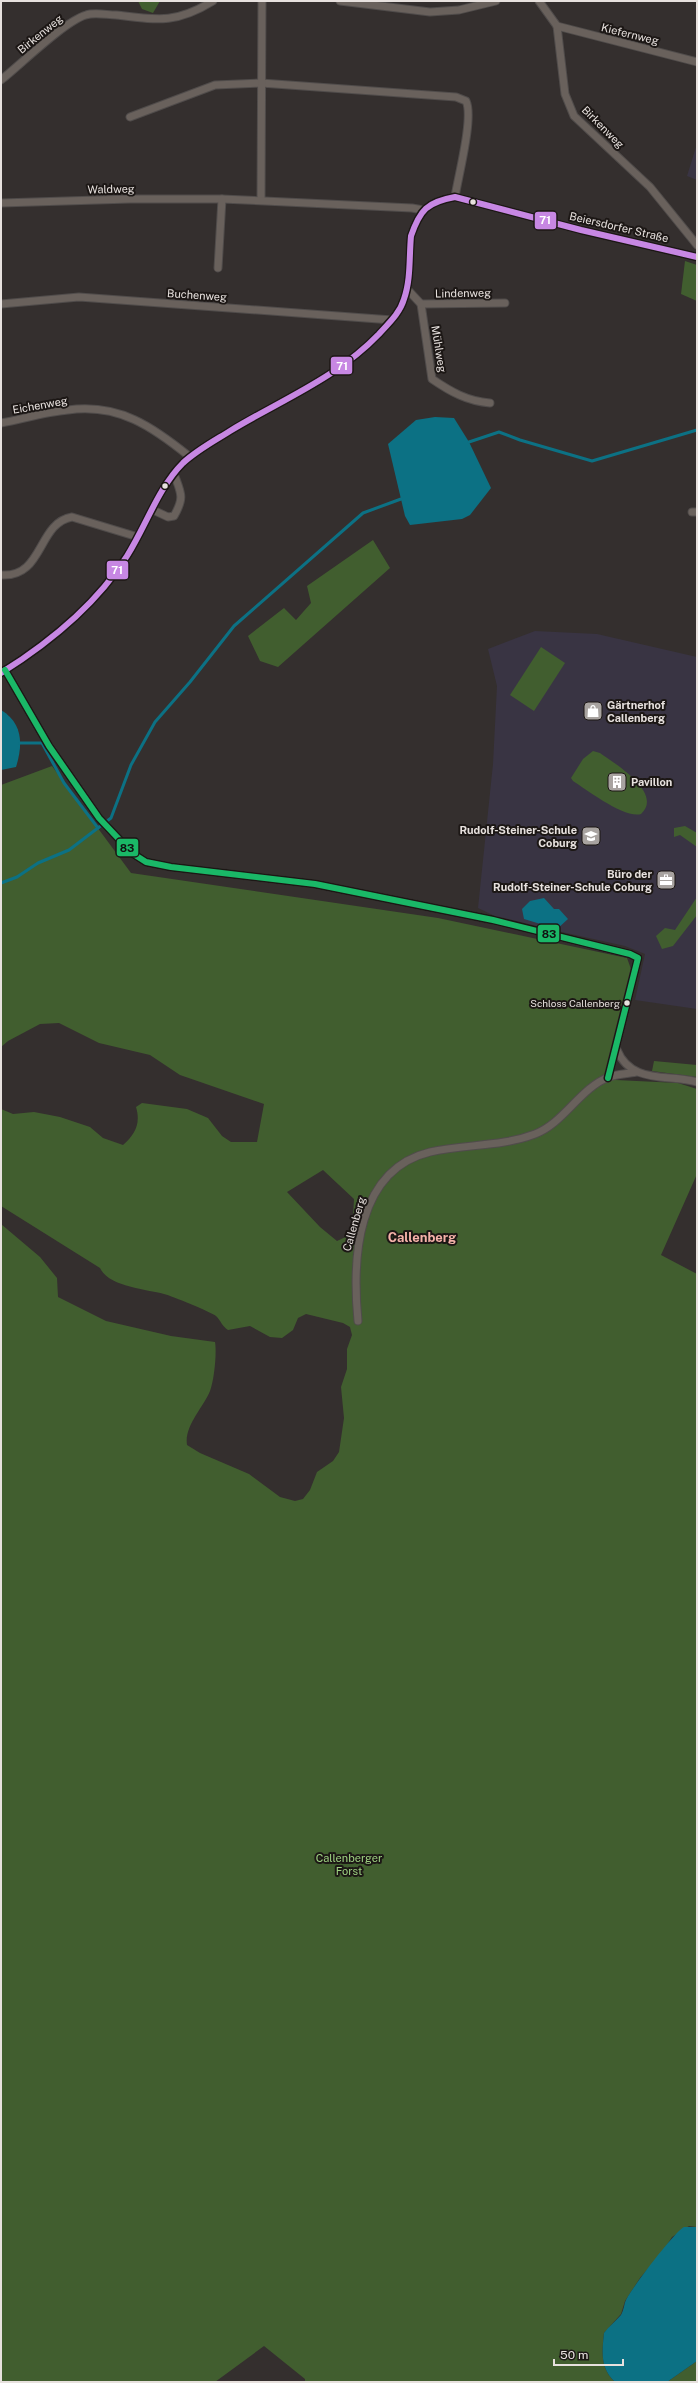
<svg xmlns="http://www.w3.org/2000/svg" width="698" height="2383" font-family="'Public Sans',sans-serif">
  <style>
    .education { fill: #393443 }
    .green { fill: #415e2f; fill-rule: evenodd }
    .water { fill: #0c7184 }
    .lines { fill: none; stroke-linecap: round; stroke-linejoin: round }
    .stream { stroke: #0c7184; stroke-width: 3 }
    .minor-casing { stroke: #504c4b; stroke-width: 9 }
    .minor { stroke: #69615c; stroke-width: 7 }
    .bus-1-casing { stroke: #1c1715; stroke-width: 9 }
    .bus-2-casing { stroke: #1c1715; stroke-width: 9 }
    .bus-1 { stroke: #c787e3; stroke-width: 6 }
    .bus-2 { stroke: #1ab867; stroke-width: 6 }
    .bus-dot { fill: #e7e1de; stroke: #1c1715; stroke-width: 1.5 }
    .labels { text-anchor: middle; stroke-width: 4; stroke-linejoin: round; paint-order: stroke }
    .bus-label { font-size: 10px; fill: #e7e1de; stroke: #1c1715; text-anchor: end }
    .street-label { font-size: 11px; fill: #e7e1de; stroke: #1c1715 }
    .poi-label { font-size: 11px; font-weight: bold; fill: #e7e1de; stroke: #1c1715; text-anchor: start }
    .park-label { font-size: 11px; fill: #9fd383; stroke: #1c1715 }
    .quarter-label { font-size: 13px; font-weight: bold; fill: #f5b2a9; stroke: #1c1715 }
    .line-badge { stroke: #1c1715; stroke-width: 1.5 }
    .badge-label { font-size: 11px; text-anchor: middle; font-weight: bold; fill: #fff }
    .pale-badge-label { font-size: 11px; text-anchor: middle; font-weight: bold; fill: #111 }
  </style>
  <rect width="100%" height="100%" fill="#342f2e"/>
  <g class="education">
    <path d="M 697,144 L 697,180 L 687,176 Z"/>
    <path d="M 535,631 L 597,634 L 697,657 L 697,1009 L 635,1000 L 645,954 L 625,946 L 499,918 L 478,908 L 493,764 L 497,686 L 488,649 Z"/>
  </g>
  <g class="green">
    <path d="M 138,1 L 160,1 L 153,13 L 142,9 Z"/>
    <path d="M 685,261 L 697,265 L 697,301 L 681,294 Z"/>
    <path d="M 373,540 L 390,568 L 278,667 L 260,661 L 248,636 L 284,608 L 296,620 L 311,603 L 307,586 Z"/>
    <path d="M 541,647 L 565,663 L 534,711 L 510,695 Z"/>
    <path d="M 593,751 L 600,753 C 614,763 664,793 641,814 C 625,819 587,790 573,781 L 571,778 L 583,759 Z"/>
    <path d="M 52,766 L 131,873 L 438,918 L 627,958 L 631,969 L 609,1068 L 616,1080 L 678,1083 L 697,1089 L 697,1174 L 661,1255 L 697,1274 L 697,2227 L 689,2226 L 672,2237 L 663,2251 L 640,2278 L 625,2301 L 621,2314 L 604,2333 C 602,2352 600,2368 615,2382 L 305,2382 L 305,2379 L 264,2346 L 215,2382 L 1,2382 L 1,1224 L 40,1257 L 57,1278 L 58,1297 L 106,1321 L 171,1336 L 215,1342 C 217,1353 214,1381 210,1391 C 203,1408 184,1426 187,1445 L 200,1453 L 249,1474 L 280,1497 L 295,1501 L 303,1499 L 310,1490 L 317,1472 L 333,1461 L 339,1452 L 344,1418 L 341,1387 L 347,1369 L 347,1349 L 352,1335 L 350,1327 L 343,1323 L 306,1314 L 298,1318 L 293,1330 L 282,1338 L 270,1337 L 250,1326 L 228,1330 C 222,1326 221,1321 216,1316 C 211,1312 172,1296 164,1294 C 146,1289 109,1287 100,1268 L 1,1206 L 1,1109 L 13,1114 L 34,1112 L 60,1117 L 90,1127 L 103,1138 L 123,1145 C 135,1134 141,1124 136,1107 L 142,1103 L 187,1109 L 208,1118 L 222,1136 L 231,1142 L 257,1142 L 264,1104 L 180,1075 L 150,1055 L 99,1043 L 59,1023 L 40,1024 L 8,1041 L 1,1047 L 1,785 ZM 323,1170 L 354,1199 L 352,1234 L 337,1241 L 320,1227 L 287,1192 Z"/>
    <path d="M 685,826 L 697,833 L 697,847 L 680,835 L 674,837 L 674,828 Z"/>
    <path d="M 697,897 L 697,915 L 673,946 L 662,949 L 656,936 L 665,928 L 675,930 Z"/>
    <path d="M 654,1061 L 697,1065 L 697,1077 L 652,1071 Z"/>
    <path d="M 697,2361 L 697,2382 L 667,2382 Z"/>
  </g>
  <g class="water">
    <path d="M 435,417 L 454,418 L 469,442 L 491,488 L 470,515 L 462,519 L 410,525 L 405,516 L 388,444 L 416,420 Z"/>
    <path d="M 1,710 C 23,723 23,745 16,767 L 1,770 Z"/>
    <path d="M 544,898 L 554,909 L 559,909 L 568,919 L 557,929 L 524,919 L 522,909 L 530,901 Z"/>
    <path d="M 684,2227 L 697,2227 L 697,2361 L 667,2382 L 615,2382 C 600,2368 602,2352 604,2333 C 609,2326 616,2321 621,2315 C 624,2310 624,2304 626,2300 C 631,2289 675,2231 684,2227 Z"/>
  </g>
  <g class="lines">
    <g class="stream">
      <path d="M 469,442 L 499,432 L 520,440 L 592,461 L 697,430"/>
      <path d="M 20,743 L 42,743 L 64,783 L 98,828"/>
      <path d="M 1,883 L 17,877 L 38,863 L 69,850 L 111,818 L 131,765 L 155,722 L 190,682 L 234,626 L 363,513 L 401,499"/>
    </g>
    <g class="minor-casing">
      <g id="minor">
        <path d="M 340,1 L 430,12 L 459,10 L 496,1"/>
        <path d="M 539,1 L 557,26 L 565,94 L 574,116 L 650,187 L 697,245"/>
        <path d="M 557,26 L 697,62"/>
        <path d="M 1,80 C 20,65 65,21 86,15 C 95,12 107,15 116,15 C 157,20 176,24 213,1"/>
        <path d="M 130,117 L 215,85 L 261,83 L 456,97 L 466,101 C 474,117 458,177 455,197"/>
        <path d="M 261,200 L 262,1"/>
        <path d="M 1,203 L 130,199 L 222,199 L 412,208 L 423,210"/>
        <path d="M 218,268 L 222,199"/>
        <path d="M 407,289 L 421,304 L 432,379 C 451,392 467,401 490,403"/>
        <path d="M 1,304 L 79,297 L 392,320"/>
        <path d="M 421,304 L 505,303"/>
        <path d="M 1,423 C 23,419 45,412 68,410 C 119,403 153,427 190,457"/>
        <path d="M 153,510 L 168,517 L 174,516 C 185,497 181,493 174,474"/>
        <path d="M 692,512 L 697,512"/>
        <path d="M 1,575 C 44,578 37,523 72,517 L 138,537"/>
        <path d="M 5,670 L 49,746 L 99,818 L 132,853 L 146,862 L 171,867 L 315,884 L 493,920 L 630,954 L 638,958 L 608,1078"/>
        <path d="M 1,673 C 49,643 96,605 127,556 C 146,526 158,488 183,463 C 197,450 214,441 230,431 C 281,400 337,378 379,334 C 389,323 400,313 404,299 C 411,279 409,257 411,236 C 420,210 427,202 455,197 L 581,230 L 697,257"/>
        <path d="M 617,1050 C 631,1084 667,1074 697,1082"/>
        <path d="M 358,1321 C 352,1259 356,1170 430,1152 C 465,1144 501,1147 535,1134 C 564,1123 580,1088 609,1077 C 617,1074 627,1074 636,1072"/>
      </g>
    </g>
    <use href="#minor" class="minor"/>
    <g class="bus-1-casing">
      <path id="bus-1" d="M 1,673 C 49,643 96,605 127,556 C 146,526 158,488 183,463 C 197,450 214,441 230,431 C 281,400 337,378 379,334 C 389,323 400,313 404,299 C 411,279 409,257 411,236 C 420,210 427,202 455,197 L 581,230 L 697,257"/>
    </g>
    <g class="bus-2-casing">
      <path id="bus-2" d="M 5,670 L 49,746 L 99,818 L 132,853 L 146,862 L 171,867 L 315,884 L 493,920 L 630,954 L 638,958 L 608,1078"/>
    </g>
    <use href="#bus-1" class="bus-1"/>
    <use href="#bus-2" class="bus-2"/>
  </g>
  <defs>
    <g id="shop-square" transform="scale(1)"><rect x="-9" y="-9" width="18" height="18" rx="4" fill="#a8a3a0" stroke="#1c1715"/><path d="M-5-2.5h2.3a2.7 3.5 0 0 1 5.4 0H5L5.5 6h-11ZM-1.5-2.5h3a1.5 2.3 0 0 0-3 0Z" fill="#fff"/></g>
    <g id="building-square" transform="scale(1)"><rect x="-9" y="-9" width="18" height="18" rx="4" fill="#a8a3a0" stroke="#1c1715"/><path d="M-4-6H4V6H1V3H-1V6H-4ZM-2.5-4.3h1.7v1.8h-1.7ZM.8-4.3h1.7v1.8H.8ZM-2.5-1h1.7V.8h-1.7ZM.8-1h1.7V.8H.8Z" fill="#fff"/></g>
    <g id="school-square" transform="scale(1)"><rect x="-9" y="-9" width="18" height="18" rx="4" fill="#a8a3a0" stroke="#1c1715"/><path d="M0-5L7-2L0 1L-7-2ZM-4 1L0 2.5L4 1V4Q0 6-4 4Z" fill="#fff"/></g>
    <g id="office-square" transform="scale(1)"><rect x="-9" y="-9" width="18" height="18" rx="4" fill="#a8a3a0" stroke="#1c1715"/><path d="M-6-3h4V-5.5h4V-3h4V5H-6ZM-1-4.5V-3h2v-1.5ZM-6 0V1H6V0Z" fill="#fff"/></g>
  </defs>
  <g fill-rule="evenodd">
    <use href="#shop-square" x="593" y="711"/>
    <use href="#building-square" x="617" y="782"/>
    <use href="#school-square" x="591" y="836"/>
    <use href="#office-square" x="666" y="880"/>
  </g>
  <g class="bus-dot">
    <circle cx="473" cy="202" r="3.5"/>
    <circle cx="165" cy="486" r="3.5"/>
    <circle cx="627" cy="1003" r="3.5"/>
  </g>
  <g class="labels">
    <g class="bus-label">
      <text x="620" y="1007">Schloss Callenberg</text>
    </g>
    <g class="street-label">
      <text transform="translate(40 34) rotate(-39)" y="4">Birkenweg</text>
      <text transform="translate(630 34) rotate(14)" y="4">Kiefernweg</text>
      <text transform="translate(603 127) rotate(45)" y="4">Birkenweg</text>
      <text transform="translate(111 189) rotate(-1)" y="4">Waldweg</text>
      <text transform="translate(619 227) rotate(13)" y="4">Beiersdorfer Straße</text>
      <text transform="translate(463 293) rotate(-1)" y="4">Lindenweg</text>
      <text transform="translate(197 295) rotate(4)" y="4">Buchenweg</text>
      <text transform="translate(439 349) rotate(81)" y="4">Mühlweg</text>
      <text transform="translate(40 405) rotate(-10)" y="4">Eichenweg</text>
      <text transform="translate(354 1224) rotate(-74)" y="4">Callenberg</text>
    </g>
    <g class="poi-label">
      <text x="607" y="709">Gärtnerhof<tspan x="607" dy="13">Callenberg</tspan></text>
      <text x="631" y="786">Pavillon</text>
      <text x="577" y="834" text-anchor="end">Rudolf-Steiner-Schule<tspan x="577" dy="13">Coburg</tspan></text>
      <text x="652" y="878" text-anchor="end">Büro der<tspan x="652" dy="13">Rudolf-Steiner-Schule Coburg</tspan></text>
    </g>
    <g class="park-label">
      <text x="349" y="1862">Callenberger<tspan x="349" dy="13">Forst</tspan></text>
    </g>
    <g class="quarter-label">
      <text x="422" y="1242">Callenberg</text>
    </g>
  </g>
  <g class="line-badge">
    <rect x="534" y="211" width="23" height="19" rx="4" fill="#c787e3"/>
    <rect x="330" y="356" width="23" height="19" rx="4" fill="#c787e3"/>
    <rect x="106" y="560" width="23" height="20" rx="4" fill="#c787e3"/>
    <rect x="116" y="838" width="23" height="19" rx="4" fill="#1ab867"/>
    <rect x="537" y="924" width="23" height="19" rx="4" fill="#1ab867"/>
  </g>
  <g class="badge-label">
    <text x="545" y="224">71</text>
    <text x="342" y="370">71</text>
    <text x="117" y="574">71</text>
  </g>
  <g class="pale-badge-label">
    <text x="127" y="852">83</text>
    <text x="549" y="938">83</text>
  </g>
  <rect width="698" height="2383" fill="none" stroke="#e7e1de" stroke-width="4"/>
  <path d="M554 2359v6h69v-6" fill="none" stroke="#e7e1de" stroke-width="2"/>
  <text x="560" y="2359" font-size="12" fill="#e7e1de" stroke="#1c1715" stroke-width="3" paint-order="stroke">50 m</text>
</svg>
